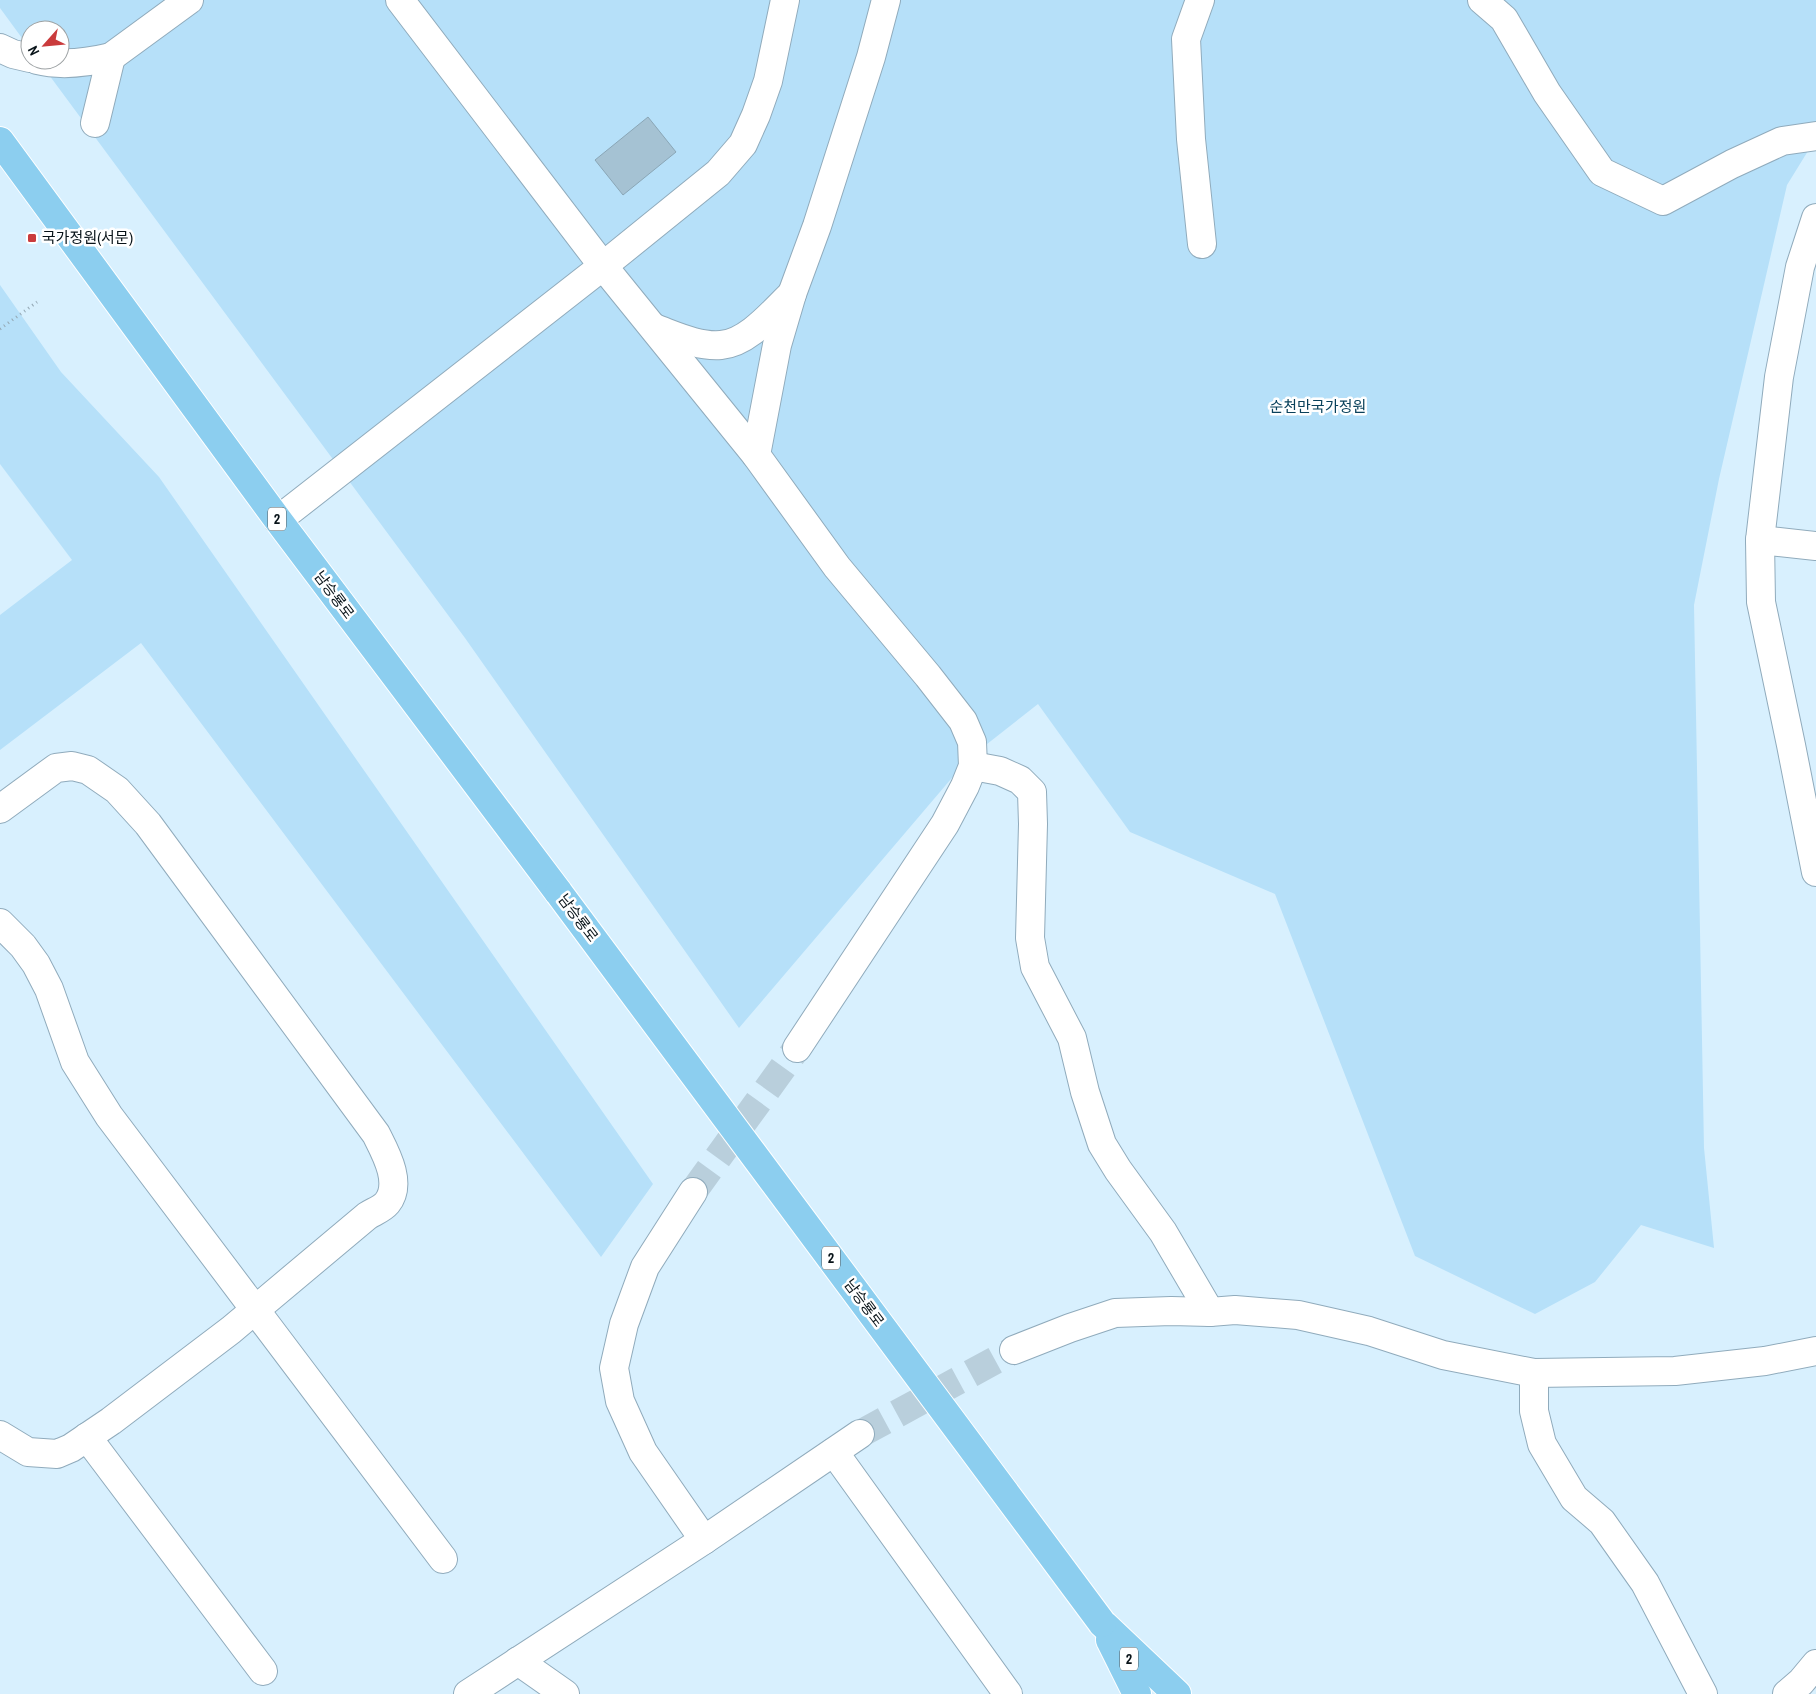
<svg xmlns="http://www.w3.org/2000/svg" width="1816" height="1694" font-family="'Archivo Narrow','Noto Sans KR',sans-serif">
  <style>
    .green { fill: #b6e0f9 }
    .building { fill: #a5c2d3; stroke: #8aa6b6 }
    .lines { fill: none; stroke-linecap: round; stroke-linejoin: round }
    .minor-tunnel { stroke: #b9cfdc; stroke-width: 28; stroke-dasharray: 28 14; stroke-linecap: butt }
    .minor-casing { stroke: #90abbc; stroke-width: 30 }
    .major-casing { stroke: #fff; stroke-width: 30 }
    .path { stroke: #93a7b3; stroke-width: 3; stroke-dasharray: 1 4; stroke-linecap: butt }
    .minor { stroke: #fff; stroke-width: 28 }
    .major { stroke: #8cceef; stroke-width: 28 }
    .major-bridge-casing { stroke: #fff; stroke-width: 30; stroke-linecap: butt }
    .major-bridge { stroke: #8cceef; stroke-width: 28 }
    .poi-dot { fill: #ca3b3c; stroke: #fff; stroke-width: 2 }
    .labels { text-anchor: middle; stroke-width: 5; stroke-linejoin: round; paint-order: stroke }
    .shield { fill: #fff; stroke: #525a5e; stroke-width: 1 }
    .shield-label { font-size: 14px; font-weight: bold; fill: #081319 }
    .poi-label { font-size: 15px; fill: #081319; stroke: #fff; text-anchor: start }
    .park-label { font-size: 15px; fill: #09415b; stroke: #fff }
    .street-label { font-size: 15px; fill: #081319; stroke: #fff }
  </style>
  <rect width="100%" height="100%" fill="#d8f0fe"/>
  <g class="green">
    <path d="M 0,0 L 1816,0 L 1816,138 L 1787,185 L 1719,479 L 1694,605 L 1704,1148 L 1714,1248 L 1641,1225 L 1595,1282 L 1535,1314 L 1415,1256 L 1275,894 L 1130,832 L 1038,704 L 968,759 L 739,1028 L 465,638 L 38,60 L 60,60 L 60,30 L 30,30 L 30,49 L 0,8 Z"/>
    <path d="M 0,285 L 61,372 L 159,477 L 653,1184 L 601,1257 L 141,643 L 0,750 L 0,615 L 72,560 L 0,464 Z"/>
  </g>
  <path class="building" d="M 648,117 L 676,152 L 623,195 L 595,160 Z"/>
  <g class="lines">
    <g class="minor-tunnel">
      <path d="M 693,1192 L 797,1048"/>
      <path d="M 860,1434 L 1014,1350"/>
    </g>
    <g class="minor-casing">
      <g id="minor">
        <path d="M 400,0 L 603,266 L 756,455 L 837,567 L 928,676 L 963,721 L 972,742 L 973,766 L 965,786 L 945,824 L 797,1048"/>
        <path d="M 1200,0 L 1186,39 L 1191,139 L 1202,244"/>
        <path d="M 1482,0 L 1504,19 L 1547,93 L 1602,172 L 1663,201 L 1732,164 L 1782,141 L 1816,136"/>
        <path d="M 0,48 L 13,54 L 30,58"/>
        <path d="M 111,57 L 189,0"/>
        <path d="M 37,60 C 61,66 86,63 111,57 L 95,123"/>
        <path d="M 1816,218 L 1800,267 L 1779,377 L 1760,540 L 1761,602 L 1791,745 L 1816,872"/>
        <path d="M 654,328 C 674,335 698,347 721,345 C 748,343 773,312 792,294"/>
        <path d="M 756,455 L 777,345 L 792,294 L 817,226 L 871,57 L 886,0"/>
        <path d="M 278,520 L 603,266 L 718,173 L 743,144 L 756,115 L 768,81 L 785,0"/>
        <path d="M 1760,540 L 1816,546"/>
        <path d="M 973,766 L 1000,771 L 1020,780 L 1032,792 L 1033,824 L 1030,938 L 1035,967 L 1072,1038 L 1085,1092 L 1102,1144 L 1118,1170 L 1163,1232 L 1210,1312"/>
        <path d="M 0,809 L 56,768 L 72,766 L 88,770 L 117,790 L 148,824 L 376,1134 C 385,1152 403,1183 387,1203 C 382,1209 373,1212 367,1216 L 231,1330 L 111,1421 L 71,1448 L 57,1454 L 28,1452 L 0,1435"/>
        <path d="M 0,923 L 23,946 L 36,964 L 49,989 L 75,1062 L 109,1116 L 443,1559"/>
        <path d="M 693,1192 L 645,1267 L 624,1324 L 614,1368 L 620,1401 L 643,1452 L 704,1540"/>
        <path d="M 1014,1350 L 1070,1328 L 1115,1313 L 1171,1311 L 1210,1312 L 1235,1310 L 1298,1315 L 1369,1331 L 1443,1355 L 1534,1373 L 1675,1371 L 1765,1361 L 1816,1351"/>
        <path d="M 1534,1373 L 1534,1411 L 1542,1444 L 1574,1498 L 1602,1522 L 1645,1583 L 1703,1694"/>
        <path d="M 87,1437 L 263,1671"/>
        <path d="M 834,1452 L 1008,1694"/>
        <path d="M 518,1661 L 565,1694"/>
        <path d="M 468,1694 L 704,1540 L 860,1434"/>
        <path d="M 1787,1694 L 1801,1682 L 1816,1664"/>
      </g>
    </g>
    <g class="major-casing">
      <g id="major">
        <path d="M 0,141 L 278,520 L 559,893"/>
        <path d="M 1102,1623 L 1177,1694"/>
        <path d="M 1110,1640 L 1137,1694"/>
      </g>
    </g>
    <path class="path" d="M 0,329 L 37,302"/>
    <use href="#minor" class="minor"/>
    <use href="#major" class="major"/>
    <g class="major-bridge-casing">
      <path id="major-bridge" d="M 559,893 L 1102,1623"/>
    </g>
    <use href="#major-bridge" class="major-bridge"/>
  </g>
  <rect class="poi-dot" x="27" y="233" width="10" height="10" rx="2.5"/>
  <g class="labels">
    <g class="shield">
      <rect x="268" y="507.5" width="18" height="23" rx="4"/>
      <rect x="822" y="1246.5" width="18" height="23" rx="4"/>
      <rect x="1120" y="1647.5" width="18" height="23" rx="4"/>
    </g>
    <g class="shield-label">
      <text x="277" y="524">2</text>
      <text x="831" y="1263">2</text>
      <text x="1129" y="1664">2</text>
    </g>
    <g class="poi-label">
      <text x="42" y="243">국가정원(서문)</text>
    </g>
    <g class="park-label">
      <text x="1318" y="412">순천만국가정원</text>
    </g>
    <g class="street-label">
      <text transform="translate(334 595) rotate(53)" y="5">남승룡로</text>
      <text transform="translate(578 918) rotate(53)" y="5">남승룡로</text>
      <text transform="translate(864 1303) rotate(53)" y="5">남승룡로</text>
    </g>
  </g>
  <g transform="translate(45 45) rotate(243)"><circle r="24" fill="#ffffff" stroke="#9ca1a3"/>
  <path d="M0-4L9 19L0 12L-9 19Z" fill="#ca3b3c"/>
  <text y="-8" font-size="14" font-weight="bold" text-anchor="middle" fill="#081319">N</text>
  </g>
</svg>
